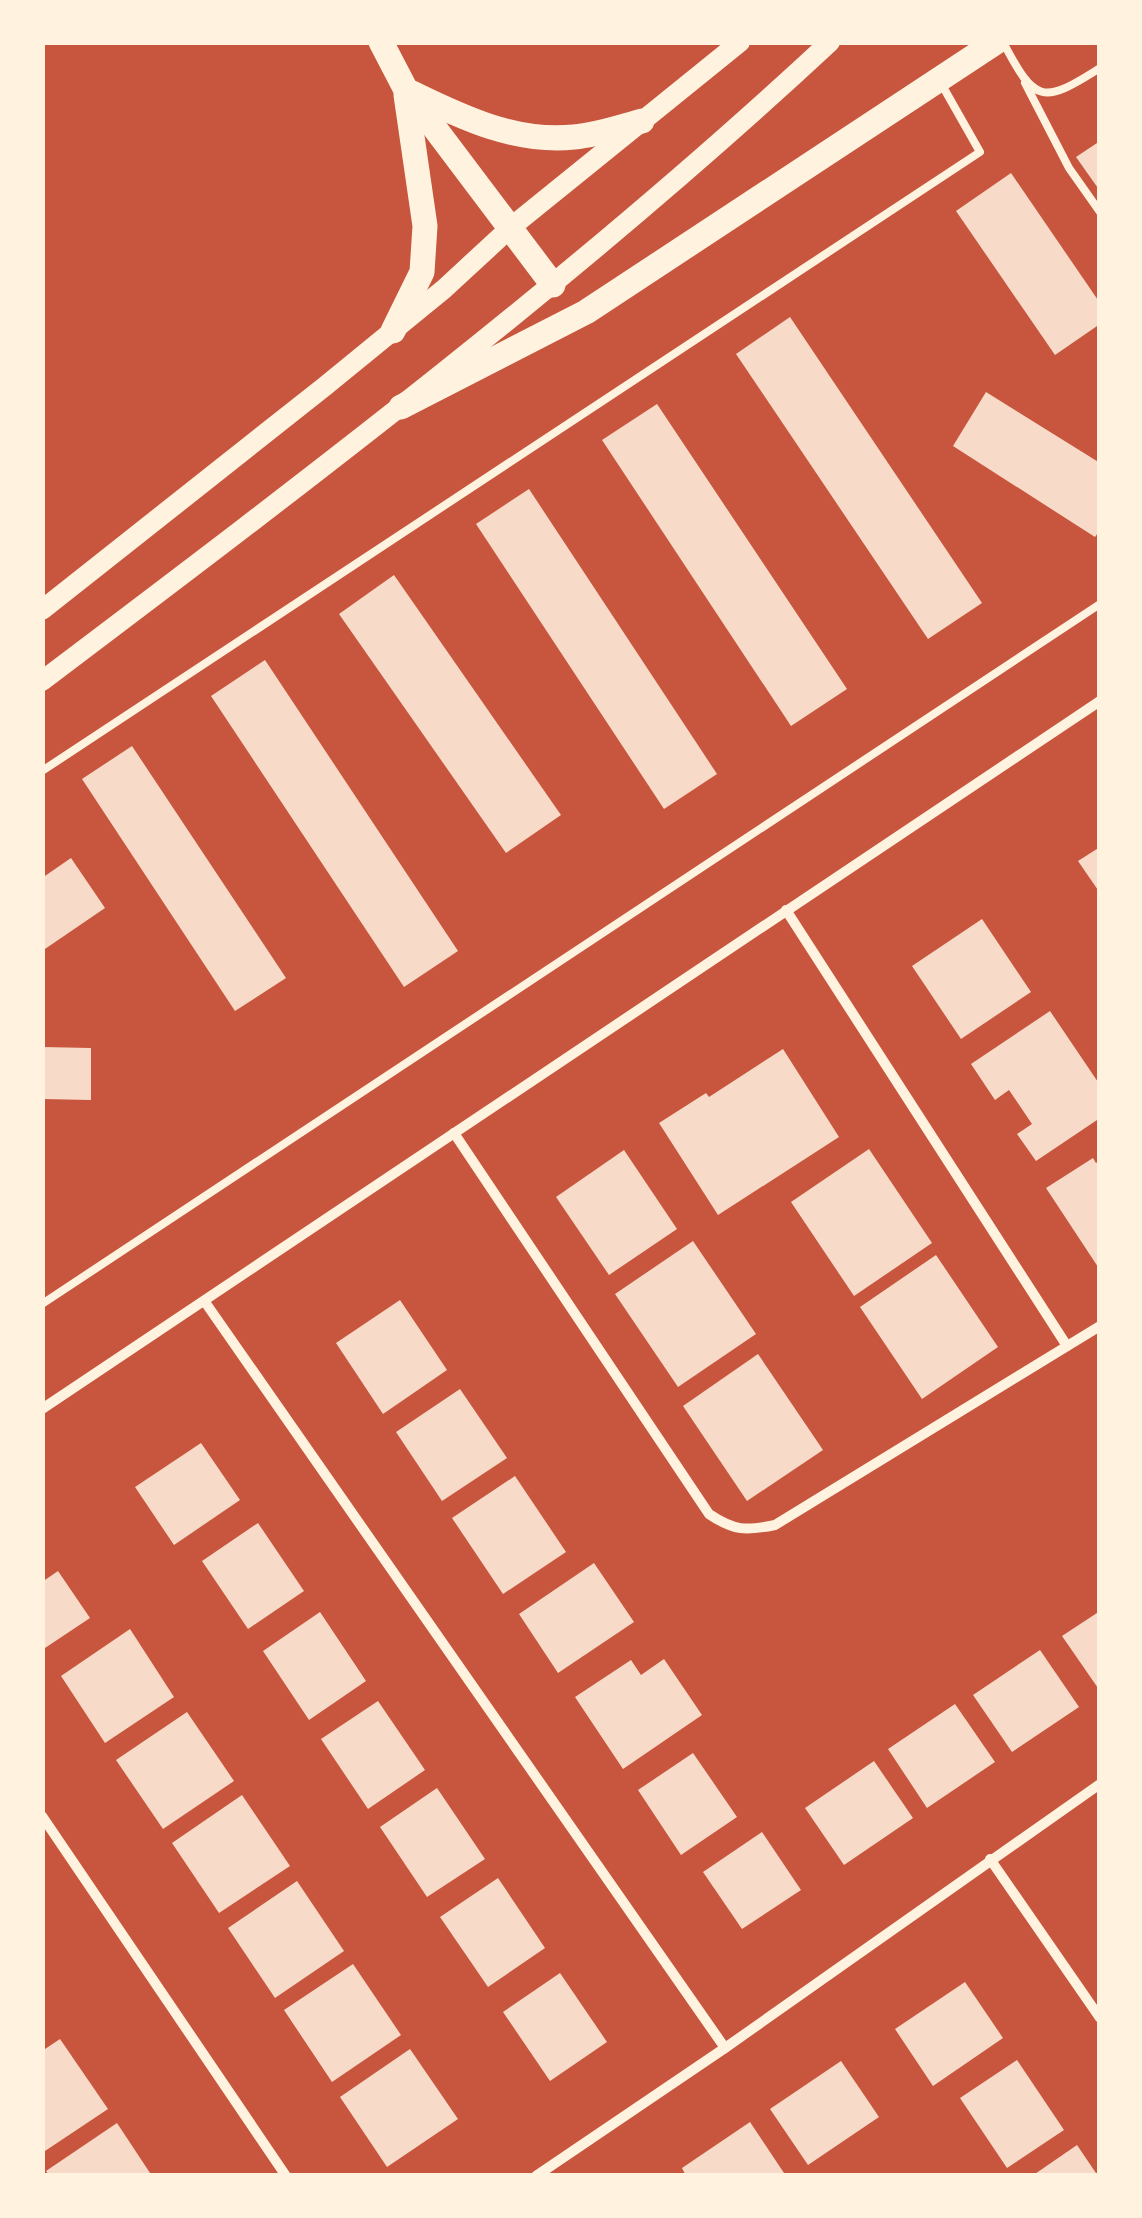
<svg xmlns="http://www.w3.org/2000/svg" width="1142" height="2218" font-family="Signika,sans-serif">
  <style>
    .building { fill: #f7dbc8 }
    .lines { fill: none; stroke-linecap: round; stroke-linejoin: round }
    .service { stroke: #fff3e0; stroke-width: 8 }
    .minor { stroke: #fff3e0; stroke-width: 10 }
    .secondary { stroke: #fff3e0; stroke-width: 20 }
    .primary { stroke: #fff3e0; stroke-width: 25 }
  </style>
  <rect width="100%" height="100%" fill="#c8553d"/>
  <g class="building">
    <path d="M 1100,141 L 1100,191 L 1076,157 Z"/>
    <path d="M 1011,173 L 1100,303 L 1100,324 L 1055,355 L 956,211 Z"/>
    <path d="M 790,317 L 982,603 L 928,639 L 736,354 Z"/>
    <path d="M 986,392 L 1100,463 L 1100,530 L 1095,537 L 953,446 Z"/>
    <path d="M 657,404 L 847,689 L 791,726 L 602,440 Z"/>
    <path d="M 529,489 L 717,774 L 664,809 L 476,524 Z"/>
    <path d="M 394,575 L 561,815 L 506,853 L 339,614 Z"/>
    <path d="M 265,660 L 458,951 L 404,987 L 211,696 Z"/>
    <path d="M 132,746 L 286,978 L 235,1011 L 82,779 Z"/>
    <path d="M 1100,847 L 1100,893 L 1078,861 Z"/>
    <path d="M 71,858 L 105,908 L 42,951 L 42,878 Z"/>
    <path d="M 982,919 L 1031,992 L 961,1039 L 912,966 Z"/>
    <path d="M 1050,1011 L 1100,1085 L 1100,1118 L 1036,1161 L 1017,1134 L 1032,1124 L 1009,1090 L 995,1100 L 971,1064 Z"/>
    <path d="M 42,1047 L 91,1048 L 91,1100 L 42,1099 Z"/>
    <path d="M 783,1049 L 839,1137 L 718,1215 L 659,1123 L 706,1093 L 709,1097 Z"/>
    <path d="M 869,1149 L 932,1243 L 854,1296 L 791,1202 Z"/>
    <path d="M 624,1150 L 677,1229 L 609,1275 L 556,1197 Z"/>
    <path d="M 1093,1158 L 1096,1163 L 1100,1161 L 1100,1270 L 1046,1188 Z"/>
    <path d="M 693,1241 L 756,1334 L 678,1387 L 615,1294 Z"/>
    <path d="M 936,1255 L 998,1347 L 922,1399 L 860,1307 Z"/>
    <path d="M 400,1300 L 447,1370 L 383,1414 L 336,1343 Z"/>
    <path d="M 758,1354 L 823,1450 L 747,1501 L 683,1406 Z"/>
    <path d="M 460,1389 L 507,1458 L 442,1501 L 396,1432 Z"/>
    <path d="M 201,1443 L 240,1500 L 174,1545 L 135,1487 Z"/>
    <path d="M 515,1476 L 566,1552 L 503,1594 L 452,1518 Z"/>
    <path d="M 258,1523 L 304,1591 L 248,1629 L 202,1561 Z"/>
    <path d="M 594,1563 L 634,1622 L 558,1673 L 519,1614 Z"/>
    <path d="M 58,1571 L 90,1618 L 42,1650 L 42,1582 Z"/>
    <path d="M 1100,1611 L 1100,1691 L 1062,1636 Z"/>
    <path d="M 320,1612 L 366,1681 L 309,1720 L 263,1651 Z"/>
    <path d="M 130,1629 L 174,1697 L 105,1743 L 61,1676 Z"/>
    <path d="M 1040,1650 L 1079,1707 L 1012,1752 L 973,1695 Z"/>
    <path d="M 664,1659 L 702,1715 L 623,1769 L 575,1697 L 631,1660 L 641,1675 Z"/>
    <path d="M 378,1701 L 425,1770 L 368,1809 L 321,1739 Z"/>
    <path d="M 955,1704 L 995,1762 L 927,1808 L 888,1749 Z"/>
    <path d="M 187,1712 L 234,1781 L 163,1829 L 116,1760 Z"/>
    <path d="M 693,1753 L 737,1817 L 681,1855 L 638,1790 Z"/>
    <path d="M 874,1761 L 913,1818 L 844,1865 L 805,1808 Z"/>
    <path d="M 437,1788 L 485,1859 L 427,1897 L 380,1827 Z"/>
    <path d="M 242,1795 L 290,1866 L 219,1913 L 172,1843 Z"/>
    <path d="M 762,1832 L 801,1890 L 742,1929 L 703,1872 Z"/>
    <path d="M 498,1878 L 545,1948 L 488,1987 L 440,1917 Z"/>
    <path d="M 297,1881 L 344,1951 L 275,1998 L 228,1928 Z"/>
    <path d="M 353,1964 L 401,2035 L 332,2082 L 284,2010 Z"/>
    <path d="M 560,1973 L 607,2042 L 550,2081 L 503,2012 Z"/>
    <path d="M 965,1982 L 1003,2038 L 933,2086 L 895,2029 Z"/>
    <path d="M 60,2039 L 108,2109 L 42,2153 L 42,2051 Z"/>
    <path d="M 410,2049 L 458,2119 L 387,2167 L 340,2097 Z"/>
    <path d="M 1017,2060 L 1064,2130 L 1007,2168 L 960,2098 Z"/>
    <path d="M 841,2061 L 879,2117 L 808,2165 L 770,2109 Z"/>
    <path d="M 750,2122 L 786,2176 L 686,2176 L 682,2168 Z"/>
    <path d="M 117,2123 L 152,2176 L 49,2176 L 46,2171 Z"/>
    <path d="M 1077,2145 L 1098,2176 L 1032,2176 Z"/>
  </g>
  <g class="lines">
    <g class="service">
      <path d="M 1003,42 C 1035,103 1042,105 1100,68"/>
      <path d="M 1025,83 L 1069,168 L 1100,212"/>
      <path d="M 42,771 L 980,152 L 942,85"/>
      <path d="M 42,1304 L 1100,604"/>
    </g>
    <g class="minor">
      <path d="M 786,910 L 1067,1346"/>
      <path d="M 454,1133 L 709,1514 C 734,1531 746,1531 775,1525 L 1100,1326"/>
      <path d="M 205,1302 L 725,2048"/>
      <path d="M 42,1409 L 1100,701"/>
      <path d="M 42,1816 L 286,2176"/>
      <path d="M 990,1859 L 1100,2018"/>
      <path d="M 536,2176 L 725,2048 L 1100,1784"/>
    </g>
    <g class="secondary">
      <path d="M 42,610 L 324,387 L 444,289 L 510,228 L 740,42"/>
      <path d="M 42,681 C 312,477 582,273 830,42"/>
    </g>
    <g class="primary">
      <path d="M 381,42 L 406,90 L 553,285"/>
      <path d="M 412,93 C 463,118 516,143 574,137 C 597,135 620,127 642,121"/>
      <path d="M 393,331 L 422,272 L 425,226 L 406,95"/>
      <path d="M 401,407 L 586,312 L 996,42"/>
    </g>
  </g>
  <rect width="1142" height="2218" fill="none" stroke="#fff3e0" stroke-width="90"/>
</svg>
